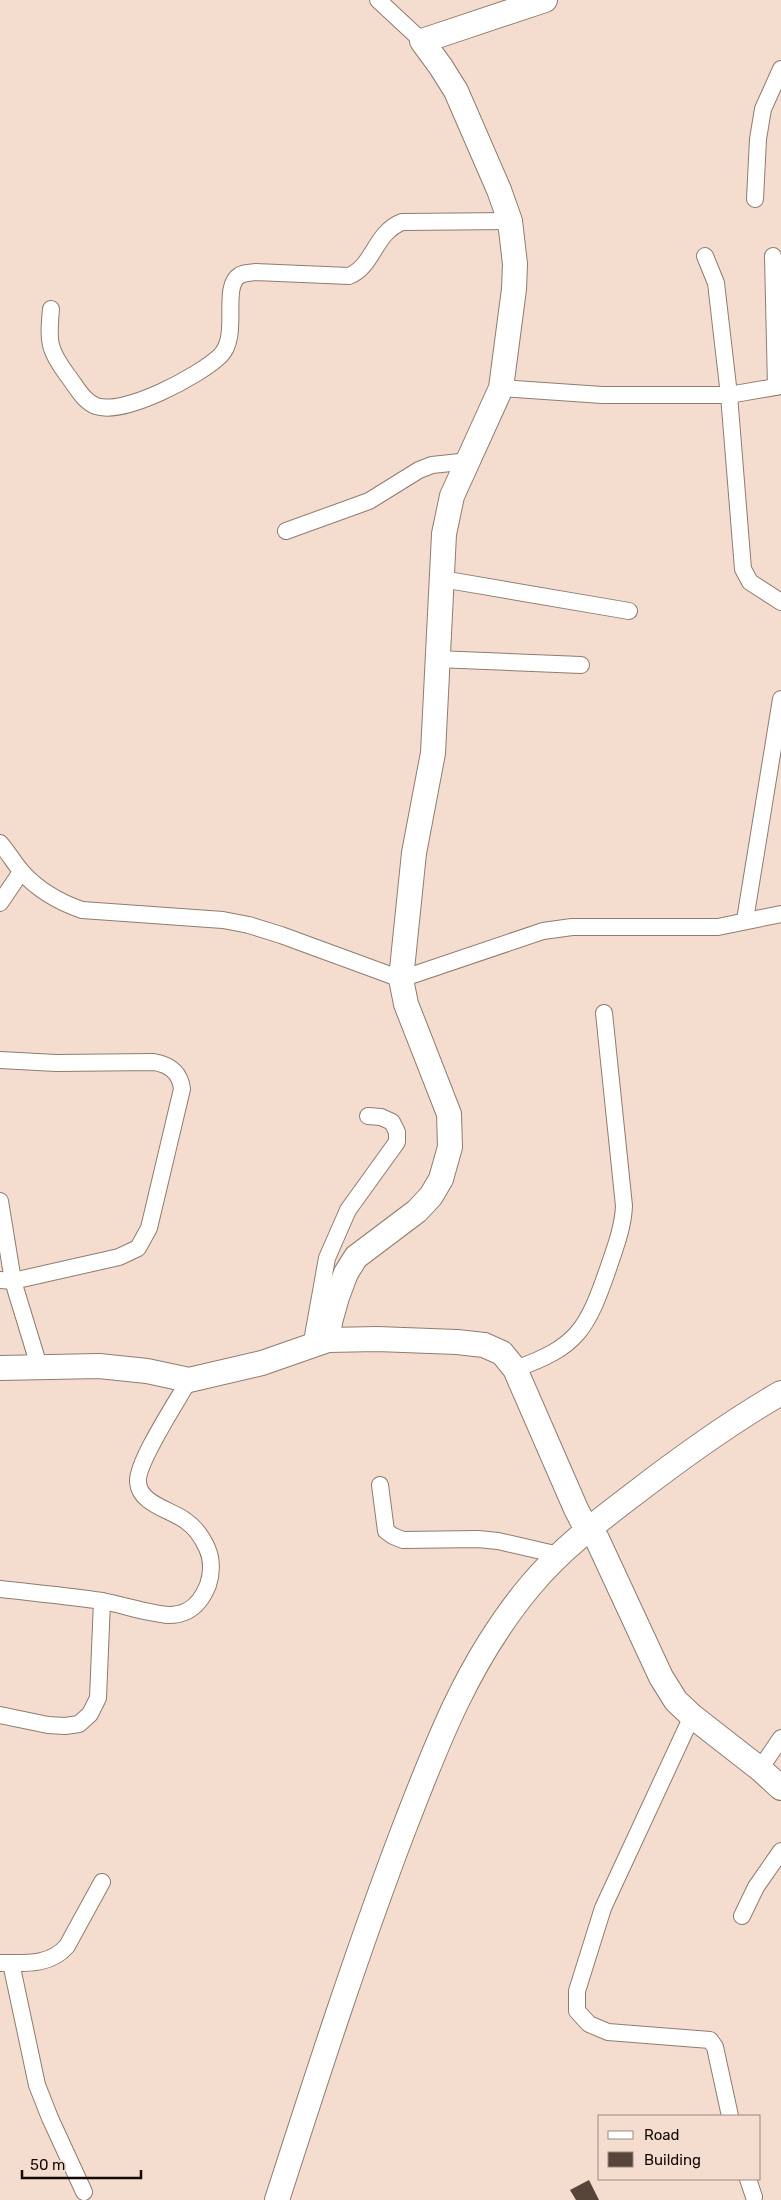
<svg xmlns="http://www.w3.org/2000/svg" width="781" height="2200" font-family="Rubik,sans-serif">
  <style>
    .building { fill: #584539 }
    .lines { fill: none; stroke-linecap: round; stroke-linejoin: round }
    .street-casing { stroke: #907c6f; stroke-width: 18 }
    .secondary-casing { stroke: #907c6f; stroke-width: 26 }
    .street { stroke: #fff; stroke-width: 16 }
    .secondary { stroke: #fff; stroke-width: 24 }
  </style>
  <rect width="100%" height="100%" fill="#f4ddcf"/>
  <path class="building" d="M 589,2180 L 599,2200 L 576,2200 L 570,2190 Z"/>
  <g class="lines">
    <g class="street-casing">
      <g id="street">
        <path d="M 378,0 L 422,41"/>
        <path d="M 755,199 L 758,139 L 763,109 L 781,69"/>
        <path d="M 705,256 L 716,283 L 729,395 L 743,569 L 750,582 L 781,602"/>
        <path d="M 773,256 L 776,387"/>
        <path d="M 51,309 C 48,342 48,349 68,376 C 76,386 83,401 96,406 C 124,416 199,376 220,356 C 241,336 220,287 240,275 C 244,273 250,273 255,272 L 349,276 C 374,266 374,233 402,222 L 510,221"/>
        <path d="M 501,388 L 602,395 L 729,395 L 781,386"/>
        <path d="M 286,531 L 369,501 L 419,470 L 432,465 L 469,461"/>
        <path d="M 442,579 L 629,611"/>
        <path d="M 436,659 L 581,665"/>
        <path d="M 0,843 C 8,852 14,863 22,872 C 38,890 59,902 82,910 L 223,920 L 249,925 L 281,935 L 401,979 L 543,931 L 572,927 L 718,927 L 781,914"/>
        <path d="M 0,903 L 21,872"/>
        <path d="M 745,920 L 781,699"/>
        <path d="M 0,1060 L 56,1063 L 154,1062 C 170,1065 180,1072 182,1089 L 149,1228 L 138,1248 L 119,1257 L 13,1281 L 0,1280"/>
        <path d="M 0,1201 L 13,1281 L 39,1366"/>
        <path d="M 311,1347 L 327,1258 L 348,1210 L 397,1142 L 397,1132 L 392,1122 L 381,1117 L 368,1116"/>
        <path d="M 515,1369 C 578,1347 587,1329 608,1269 C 615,1248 623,1228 624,1206 L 604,1013"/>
        <path d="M 380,1485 L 386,1531 L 393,1536 L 403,1540 L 478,1539 L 498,1541 L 559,1555"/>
        <path d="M 0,1589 C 34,1593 68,1596 102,1601 C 124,1605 146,1613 169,1615 C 175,1615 181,1614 187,1611 C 197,1606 204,1595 208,1585 C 212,1573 212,1559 207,1548 C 202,1537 196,1528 186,1521 C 172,1510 139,1504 138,1482 C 136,1463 178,1400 189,1380"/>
        <path d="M 0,1715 L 48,1725 L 65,1726 L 79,1724 L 90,1714 L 98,1698 L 102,1601"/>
        <path d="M 692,1716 L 603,1908 L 577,1991 L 577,2011 L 589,2024 L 608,2032 L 710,2040 L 715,2047 L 730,2116"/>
        <path d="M 760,1769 L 781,1738"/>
        <path d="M 742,1916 L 756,1887 L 781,1851"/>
        <path d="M 0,1963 C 24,1963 50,1966 67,1946 L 102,1882"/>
        <path d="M 11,1963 L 37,2085 L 50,2118 L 84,2192"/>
        <path d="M 748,2179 L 754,2197"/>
      </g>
    </g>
    <g class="secondary-casing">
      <g id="secondary">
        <path d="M 328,1340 L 330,1322 L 337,1297 L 346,1273 L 356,1257 L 417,1211 L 431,1196 L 441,1179 L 450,1147 L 449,1114 L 406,1004 L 401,979 L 414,853 L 433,753 L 444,534 L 452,496 L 501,388 L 514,289 L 515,264 L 510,221 L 499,190 L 456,91 L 441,67 L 422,41 L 545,0"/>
        <path d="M 0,1368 L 99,1366 L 147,1371 L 189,1380 L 262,1363 L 328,1340 L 377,1339 L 457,1342 L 484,1345 L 502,1353 L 515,1369 L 576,1509 L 587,1530 L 597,1539 L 661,1677 L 676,1701 L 692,1716 L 760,1769 L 781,1788"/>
        <path d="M 277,2200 C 316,2079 355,1958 400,1839 C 435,1748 467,1661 531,1585 C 560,1550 597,1522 634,1494 C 682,1457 729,1423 781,1393"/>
      </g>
    </g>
    <use href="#street" class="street"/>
    <use href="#secondary" class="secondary"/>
  </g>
  <rect x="598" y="2115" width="162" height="65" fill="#f4ddcf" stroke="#99897f"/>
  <rect x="608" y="2131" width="25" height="8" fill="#ffffff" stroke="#99897f"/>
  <text x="644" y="2140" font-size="15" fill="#110a06">Road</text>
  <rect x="608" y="2152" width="25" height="15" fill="#584539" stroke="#99897f"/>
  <text x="644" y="2165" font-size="15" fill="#110a06">Building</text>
  <path d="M22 2170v8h119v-8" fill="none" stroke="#110a06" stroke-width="2.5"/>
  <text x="30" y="2170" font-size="15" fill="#110a06" stroke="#f4ddcf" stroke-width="4" paint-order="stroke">50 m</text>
</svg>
